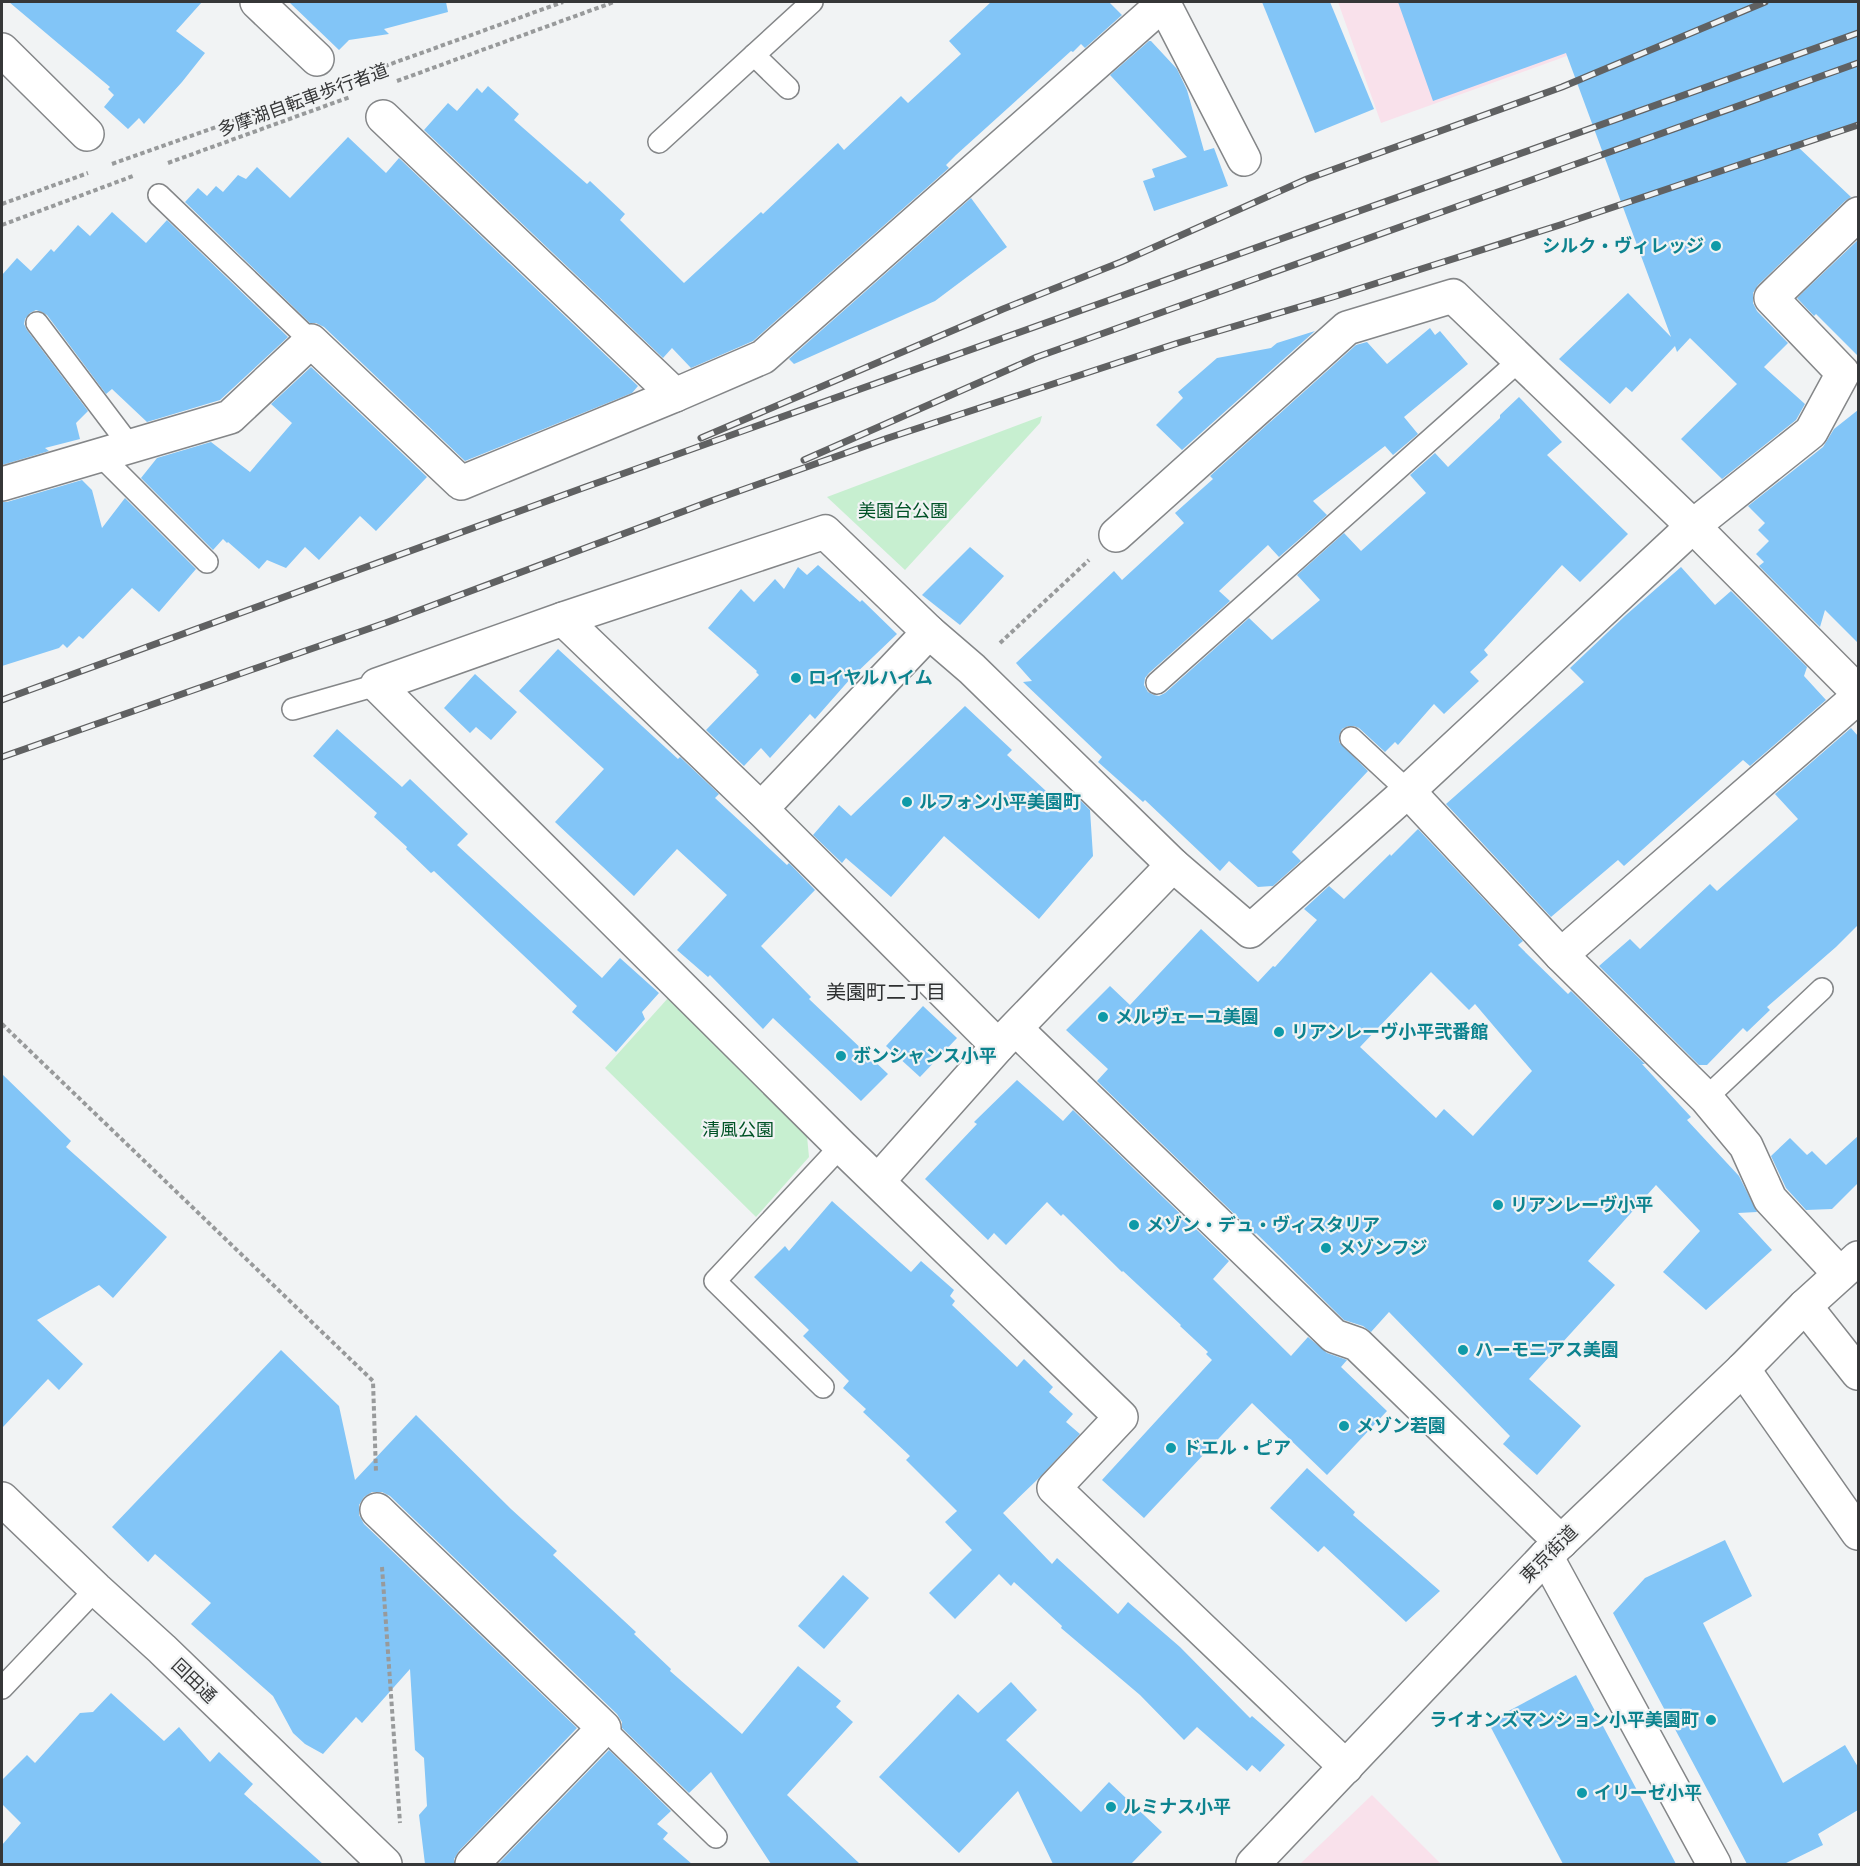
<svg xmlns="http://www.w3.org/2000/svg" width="1860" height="1866" font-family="'Nunito Sans','Noto Sans JP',sans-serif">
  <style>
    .commercial { fill: #f9e1eb }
    .green { fill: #c7efd0 }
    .building { fill: #82c5f7; fill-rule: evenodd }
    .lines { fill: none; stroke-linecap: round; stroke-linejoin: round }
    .lane-casing { stroke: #848688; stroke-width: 24 }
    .street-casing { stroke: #848688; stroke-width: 36 }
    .secondary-casing { stroke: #848688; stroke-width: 36 }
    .path { stroke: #989a9b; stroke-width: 4; stroke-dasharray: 4.5 3; stroke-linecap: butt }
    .lane { stroke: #fff; stroke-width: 21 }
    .street { stroke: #fff; stroke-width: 33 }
    .secondary { stroke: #fff; stroke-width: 33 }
    .rail-casing { stroke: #606162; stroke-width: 7 }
    .rail { stroke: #f1f3f4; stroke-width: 4.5; stroke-dasharray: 14; stroke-linecap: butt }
    .culture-dot { fill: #0f9aa8; stroke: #f1f3f4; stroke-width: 2 }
    .labels { text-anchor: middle; stroke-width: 4.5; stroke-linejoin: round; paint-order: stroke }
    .street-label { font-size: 18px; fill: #363738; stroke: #f1f3f4 }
    .culture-label { font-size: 18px; font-weight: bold; fill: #0d838f; stroke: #f1f3f4; text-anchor: start }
    .park-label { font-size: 18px; fill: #005226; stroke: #f1f3f4 }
    .neighbourhood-label { font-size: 20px; fill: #2e3031; stroke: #f1f3f4 }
  </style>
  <rect width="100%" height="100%" fill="#f1f3f4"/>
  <g class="commercial">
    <path d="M 1338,2 L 1610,2 L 1622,36 L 1381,123 Z"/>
    <path d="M 1372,1795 L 1441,1864 L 1300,1864 Z"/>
  </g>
  <g class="green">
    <path d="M 1042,416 L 1040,423 L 905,570 L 827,497 Z"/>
    <path d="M 669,997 L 806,1126 L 809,1157 L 756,1217 L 605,1068 Z"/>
  </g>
  <g class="building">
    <path d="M 9,2 L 202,2 L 176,31 L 205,53 L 182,82 L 144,124 L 139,118 L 128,129 L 104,107 L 114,95 L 108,89 L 110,87 Z"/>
    <path d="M 289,2 L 446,2 L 448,12 L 384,29 L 389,34 L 349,40 L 339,50 Z"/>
    <path d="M 991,2 L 1109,2 L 1122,15 L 1085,48 L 1081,44 L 1073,52 L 1071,51 L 956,155 L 946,165 L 949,168 L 753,341 L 691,368 L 672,348 L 663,358 L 424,130 L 448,103 L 457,111 L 477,88 L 482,93 L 488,86 L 519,114 L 514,120 L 587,184 L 590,181 L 625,214 L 620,220 L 684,283 L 761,212 L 763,214 L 838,143 L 844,150 L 901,96 L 908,103 L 961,54 L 949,41 Z"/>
    <path d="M 1262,2 L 1330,2 L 1374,109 L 1315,133 Z"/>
    <path d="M 1398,2 L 1858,2 L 1858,125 L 1797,146 L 1851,197 L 1845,201 L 1758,285 L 1753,293 L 1753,303 L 1757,311 L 1788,343 L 1764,367 L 1805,404 L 1796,420 L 1722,479 L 1681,439 L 1737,384 L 1690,338 L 1677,352 L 1675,346 L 1632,392 L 1626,387 L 1610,404 L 1559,359 L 1628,293 L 1671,337 L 1566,53 L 1433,101 Z"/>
    <path d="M 1149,41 L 1151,41 L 1177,69 L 1187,90 L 1204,151 L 1214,148 L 1228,186 L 1154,211 L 1143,181 L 1155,177 L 1152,169 L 1187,157 L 1110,75 Z"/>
    <path d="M 348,137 L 386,173 L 399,158 L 638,386 L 632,393 L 465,461 L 324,327 L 316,323 L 310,323 L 185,202 L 198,188 L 207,196 L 216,186 L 223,192 L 238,175 L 246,179 L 257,167 L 290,198 Z"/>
    <path d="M 971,198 L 1007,247 L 935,301 L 794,364 L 789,359 Z"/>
    <path d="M 112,212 L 146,243 L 167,220 L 288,337 L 220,400 L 147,422 L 112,389 L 106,394 L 47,315 L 42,312 L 36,310 L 30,313 L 25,319 L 24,324 L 27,330 L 88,411 L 76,423 L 80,439 L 45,448 L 49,451 L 2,465 L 2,275 L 17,258 L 31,271 L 51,249 L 54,252 L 78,225 L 90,236 Z"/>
    <path d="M 1858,240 L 1858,356 L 1816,314 L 1814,316 L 1797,298 Z"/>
    <path d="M 1430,328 L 1435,335 L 1440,331 L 1468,364 L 1404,417 L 1418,434 L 1393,455 L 1385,446 L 1313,501 L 1327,515 L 1279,557 L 1268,545 L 1219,591 L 1230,601 L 1149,673 L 1145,678 L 1144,685 L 1148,692 L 1154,695 L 1159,696 L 1165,693 L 1249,618 L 1272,640 L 1320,600 L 1297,575 L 1344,533 L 1361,551 L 1426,493 L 1410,475 L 1435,453 L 1448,467 L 1500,418 L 1500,415 L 1519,397 L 1562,442 L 1547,455 L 1628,534 L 1580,582 L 1562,565 L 1484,650 L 1488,655 L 1470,672 L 1479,681 L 1444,714 L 1434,704 L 1398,745 L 1395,742 L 1385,752 L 1359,728 L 1354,726 L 1348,726 L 1342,729 L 1339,736 L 1339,742 L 1368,771 L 1292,852 L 1301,861 L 1273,886 L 1258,887 L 1229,861 L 1220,871 L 1145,800 L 1143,802 L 1098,762 L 1102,757 L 1023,682 L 1032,681 L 1016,663 L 1114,571 L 1122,580 L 1184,523 L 1175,513 L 1213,479 L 1210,476 L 1356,345 L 1367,342 L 1387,364 Z"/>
    <path d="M 1315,331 L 1182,450 L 1156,425 L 1183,398 L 1178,392 L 1217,358 L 1271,348 L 1277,343 Z"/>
    <path d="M 311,367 L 427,477 L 376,531 L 360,516 L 319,560 L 305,547 L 286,568 L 267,560 L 259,569 L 228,542 L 227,543 L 223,539 L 213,550 L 141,478 L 157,458 L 211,442 L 250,472 L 292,423 L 271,404 Z"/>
    <path d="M 1858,410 L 1858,643 L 1825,610 L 1820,627 L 1759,566 L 1764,562 L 1756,554 L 1769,541 L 1758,530 L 1765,523 L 1748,506 L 1823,447 L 1834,429 Z"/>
    <path d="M 82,480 L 92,490 L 102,528 L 125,498 L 196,569 L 159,612 L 132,588 L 83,639 L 79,636 L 67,648 L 63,644 L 59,648 L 2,666 L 2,502 L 7,502 Z"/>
    <path d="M 970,547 L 1004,576 L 960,625 L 922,595 Z"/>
    <path d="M 818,565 L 860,602 L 862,600 L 897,634 L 851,678 L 815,719 L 810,714 L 770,758 L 761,748 L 744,766 L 706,730 L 759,675 L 756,672 L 757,671 L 708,628 L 741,589 L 754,602 L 775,579 L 784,589 L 798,567 L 807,575 Z"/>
    <path d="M 1681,567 L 1715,605 L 1731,591 L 1807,667 L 1804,676 L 1826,700 L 1750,766 L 1743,760 L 1624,866 L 1618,860 L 1551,917 L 1446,804 L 1584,682 L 1570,668 L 1626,615 Z"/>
    <path d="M 558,649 L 678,759 L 680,757 L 719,794 L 715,798 L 787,865 L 789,863 L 815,890 L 761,946 L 811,997 L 809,999 L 888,1074 L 861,1101 L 773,1018 L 763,1029 L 710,975 L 708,977 L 677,950 L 727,895 L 677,849 L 634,896 L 555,822 L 604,769 L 519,691 Z"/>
    <path d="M 475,674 L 517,712 L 491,740 L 476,727 L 470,733 L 444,708 Z"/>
    <path d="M 965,706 L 1012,750 L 1007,755 L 1060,804 L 1071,791 L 1090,810 L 1093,856 L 1039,919 L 944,836 L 891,897 L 846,858 L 842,863 L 813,835 L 839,805 L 851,816 Z"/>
    <path d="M 1851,728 L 1858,736 L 1858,925 L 1836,947 L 1767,1007 L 1770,1010 L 1747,1032 L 1743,1028 L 1707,1065 L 1699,1065 L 1599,966 L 1630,939 L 1640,949 L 1710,884 L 1717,891 L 1798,819 L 1775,794 Z"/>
    <path d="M 337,729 L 402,787 L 410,779 L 468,834 L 457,845 L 602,978 L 620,958 L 659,993 L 642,1012 L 645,1019 L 616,1052 L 572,1012 L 577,1006 L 434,871 L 431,873 L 406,849 L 407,847 L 374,817 L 377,813 L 313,756 Z"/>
    <path d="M 1418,829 L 1523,941 L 1518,945 L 1568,994 L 1571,991 L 1645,1064 L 1642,1064 L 1691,1117 L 1687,1120 L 1739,1176 L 1757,1212 L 1738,1213 L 1772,1250 L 1706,1310 L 1663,1272 L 1700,1231 L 1656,1185 L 1588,1261 L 1615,1285 L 1529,1379 L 1581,1426 L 1537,1475 L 1503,1444 L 1510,1436 L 1389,1312 L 1371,1332 L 1363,1326 L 1344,1320 L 1256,1233 L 1255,1234 L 1097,1081 L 1108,1069 L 1066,1030 L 1110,986 L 1130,1005 L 1201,929 L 1258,982 L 1273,966 L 1275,967 L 1317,920 L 1304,909 L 1329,886 L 1344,899 L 1390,854 L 1391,856 ZM 1431,972 L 1469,1010 L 1475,1004 L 1532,1071 L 1473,1136 L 1444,1109 L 1436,1118 L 1360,1047 Z"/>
    <path d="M 923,1006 L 957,1038 L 920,1077 L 886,1046 Z"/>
    <path d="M 2,1074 L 71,1141 L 66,1147 L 167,1237 L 113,1298 L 99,1285 L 37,1320 L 83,1364 L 59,1390 L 48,1379 L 2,1428 Z"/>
    <path d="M 1017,1080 L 1063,1121 L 1073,1110 L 1229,1261 L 1213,1279 L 1291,1356 L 1308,1337 L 1327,1353 L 1347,1360 L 1341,1367 L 1387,1411 L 1327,1475 L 1252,1403 L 1144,1518 L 1102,1480 L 1212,1360 L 1206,1354 L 1208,1352 L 1180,1326 L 1181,1325 L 1123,1271 L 1122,1272 L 1063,1214 L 1061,1216 L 1047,1202 L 1006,1245 L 994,1233 L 988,1240 L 925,1179 L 977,1124 L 974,1122 Z"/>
    <path d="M 1858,1136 L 1858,1183 L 1832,1209 L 1806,1210 L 1786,1188 L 1771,1156 L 1790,1138 L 1807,1155 L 1812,1151 L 1826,1165 Z"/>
    <path d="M 832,1201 L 911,1272 L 921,1261 L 954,1290 L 950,1296 L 955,1301 L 952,1305 L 1017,1367 L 1024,1359 L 1053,1387 L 1049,1392 L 1073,1414 L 1066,1422 L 1080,1434 L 1039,1478 L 1003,1513 L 1052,1564 L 1057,1558 L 1118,1614 L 1128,1602 L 1180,1647 L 1250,1718 L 1252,1716 L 1285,1745 L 1260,1772 L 1252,1765 L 1247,1771 L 1197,1727 L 1184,1740 L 1140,1695 L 1061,1628 L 1062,1626 L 1014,1582 L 1011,1586 L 999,1574 L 955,1619 L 929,1593 L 972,1550 L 945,1522 L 957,1511 L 906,1460 L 910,1456 L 863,1412 L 866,1409 L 843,1388 L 849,1381 L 803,1336 L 809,1330 L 754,1277 L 785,1246 L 789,1251 Z"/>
    <path d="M 281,1350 L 339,1406 L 355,1480 L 416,1415 L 511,1509 L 557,1551 L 553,1555 L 636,1632 L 634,1634 L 671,1669 L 670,1671 L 742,1734 L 798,1666 L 841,1701 L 836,1707 L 853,1722 L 787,1795 L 860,1864 L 771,1864 L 711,1772 L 689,1793 L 622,1728 L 622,1722 L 617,1714 L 390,1496 L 382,1492 L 372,1492 L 364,1497 L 359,1505 L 359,1515 L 364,1524 L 577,1728 L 459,1851 L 454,1859 L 454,1864 L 425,1864 L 419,1815 L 427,1806 L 424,1758 L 415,1750 L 410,1669 L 362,1723 L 356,1717 L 323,1754 L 305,1744 L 293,1733 L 273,1696 L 191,1624 L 211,1603 L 155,1554 L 148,1562 L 112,1527 Z"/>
    <path d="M 1307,1468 L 1355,1512 L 1353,1515 L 1440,1591 L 1406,1622 L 1324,1546 L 1318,1552 L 1270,1508 Z"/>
    <path d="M 1725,1540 L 1752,1596 L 1703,1623 L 1783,1783 L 1845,1745 L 1858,1767 L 1858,1810 L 1818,1834 L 1823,1845 L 1784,1864 L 1747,1864 L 1613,1613 L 1645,1578 Z"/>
    <path d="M 843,1575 L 869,1598 L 824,1649 L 798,1626 Z"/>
    <path d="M 1576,1675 L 1676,1864 L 1563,1864 L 1488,1722 Z"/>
    <path d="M 1011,1682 L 1037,1710 L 1006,1740 L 1081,1812 L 1109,1782 L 1162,1832 L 1131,1864 L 1053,1864 L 1018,1791 L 959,1853 L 879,1777 L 958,1694 L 978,1713 Z"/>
    <path d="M 111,1693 L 164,1741 L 179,1727 L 210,1762 L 219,1752 L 253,1784 L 244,1794 L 323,1864 L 2,1864 L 2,1845 L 21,1823 L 2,1804 L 2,1780 L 27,1755 L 35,1763 L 80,1713 L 93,1712 Z"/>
    <path d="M 609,1750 L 671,1811 L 657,1824 L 668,1833 L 663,1839 L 692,1864 L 498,1864 Z"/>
  </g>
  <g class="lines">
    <g class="lane-casing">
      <g id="lane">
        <path d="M 754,55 L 788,88"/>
        <path d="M 659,142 L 812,2"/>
        <path d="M 159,195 L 311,341"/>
        <path d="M 37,323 L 130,446"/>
        <path d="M 100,455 L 207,562"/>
        <path d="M 1157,683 L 1521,359"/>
        <path d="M 293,709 L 377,685"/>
        <path d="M 1351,738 L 1408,791"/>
        <path d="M 1706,1098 L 1822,989"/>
        <path d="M 823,1387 L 715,1281 L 841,1146"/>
        <path d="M 2,1688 L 96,1589"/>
        <path d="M 604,1728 L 716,1837"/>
      </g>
    </g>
    <g class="street-casing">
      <g id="street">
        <path d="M 257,2 L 317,59"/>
        <path d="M 1163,2 L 1244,159"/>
        <path d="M 2,50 L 87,134"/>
        <path d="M 383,117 L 675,395 L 763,357 L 1164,3"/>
        <path d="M 2,484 L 230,417 L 311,341 L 461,483 L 675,395"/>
        <path d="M 1116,535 L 1347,328 L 1453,296 L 1693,526 L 1858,692"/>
        <path d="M 563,619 L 761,809 L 998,1046"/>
        <path d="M 1408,791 L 1561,955 L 1706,1098 L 1746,1146 L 1770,1199 L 1840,1274"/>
        <path d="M 761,809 L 929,632"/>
        <path d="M 1561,955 L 1858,697"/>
        <path d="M 1016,1029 L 1334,1336 L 1357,1344 L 1561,1542"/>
        <path d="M 878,1181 L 998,1046 L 1173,865"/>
        <path d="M 1805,1306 L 1858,1373"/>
        <path d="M 1743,1369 L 1858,1533"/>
        <path d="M 377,1510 L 604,1728 L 472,1864"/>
        <path d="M 1546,1556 L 1714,1864"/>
        <path d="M 1346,1767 L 1054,1488 L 1121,1417 L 841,1146 L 377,685 L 563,619 L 825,532 L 929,632 L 972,669 L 1173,865 L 1250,931 L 1408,791 L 1693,526 L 1811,432 L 1843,373 L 1771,298 L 1858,214"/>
      </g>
    </g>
    <g class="secondary-casing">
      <g id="secondary">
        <path d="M 2,1499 L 96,1589 L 162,1649 L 385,1864"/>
        <path d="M 1253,1864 L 1546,1556 L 1743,1369 L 1805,1306 L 1858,1258"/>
      </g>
    </g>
    <g class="path">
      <path d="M 349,79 L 563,2"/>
      <path d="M 397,81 L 614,2"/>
      <path d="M 168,163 L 350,97"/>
      <path d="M 112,164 L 303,96"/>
      <path d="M 2,204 L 88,173"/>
      <path d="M 2,225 L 133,176"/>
      <path d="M 1000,643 L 1089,560"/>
      <path d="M 2,1024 L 373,1381 L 376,1473"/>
      <path d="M 382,1567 L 400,1823"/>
    </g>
    <use href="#lane" class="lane"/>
    <use href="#street" class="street"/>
    <use href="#secondary" class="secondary"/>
    <g class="rail-casing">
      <g id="rail">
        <path d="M 701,438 L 1003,309 L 1121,262 L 1307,179 L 1562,87 L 1765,2"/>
        <path d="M 804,460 L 1037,357 L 1858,63"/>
        <path d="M 2,700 L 580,489 L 1858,33"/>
        <path d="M 2,757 L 388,622 L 711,501 L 888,438 L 1178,343 L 1333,297 L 1560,225 L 1858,125"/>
      </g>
    </g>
    <use href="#rail" class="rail"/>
  </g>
  <g class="culture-dot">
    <circle cx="1716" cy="246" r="6"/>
    <circle cx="796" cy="678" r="6"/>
    <circle cx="907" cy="802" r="6"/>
    <circle cx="1103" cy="1017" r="6"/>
    <circle cx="1279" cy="1032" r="6"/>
    <circle cx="841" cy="1056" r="6"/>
    <circle cx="1498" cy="1205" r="6"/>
    <circle cx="1134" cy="1225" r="6"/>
    <circle cx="1326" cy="1248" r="6"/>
    <circle cx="1463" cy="1350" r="6"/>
    <circle cx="1344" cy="1426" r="6"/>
    <circle cx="1171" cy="1448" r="6"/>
    <circle cx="1711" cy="1720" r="6"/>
    <circle cx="1582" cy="1793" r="6"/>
    <circle cx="1111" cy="1807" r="6"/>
  </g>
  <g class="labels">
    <g class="street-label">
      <text transform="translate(303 100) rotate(-20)" y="6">多摩湖自転車歩行者道</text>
      <text transform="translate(1549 1554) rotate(-45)" y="6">東京街道</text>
      <text transform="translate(194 1681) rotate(44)" y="6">回田通</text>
    </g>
    <g class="culture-label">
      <text x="1704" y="252" text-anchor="end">シルク・ヴィレッジ</text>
      <text x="808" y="684">ロイヤルハイム</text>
      <text x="919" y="808">ルフォン小平美園町</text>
      <text x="1115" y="1023">メルヴェーユ美園</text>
      <text x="1291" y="1038">リアンレーヴ小平弐番館</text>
      <text x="853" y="1062">ボンシャンス小平</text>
      <text x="1510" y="1211">リアンレーヴ小平</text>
      <text x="1146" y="1231">メゾン・デュ・ヴィスタリア</text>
      <text x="1338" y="1254">メゾンフジ</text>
      <text x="1475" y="1356">ハーモニアス美園</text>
      <text x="1356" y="1432">メゾン若園</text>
      <text x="1183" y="1454">ドエル・ピア</text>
      <text x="1699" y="1726" text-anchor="end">ライオンズマンション小平美園町</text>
      <text x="1594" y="1799">イリーゼ小平</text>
      <text x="1123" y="1813">ルミナス小平</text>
    </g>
    <g class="park-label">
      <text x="903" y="517">美園台公園</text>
      <text x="738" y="1136">清風公園</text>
    </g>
    <g class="neighbourhood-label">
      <text x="886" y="999">美園町二丁目</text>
    </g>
  </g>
  <rect width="1860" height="1866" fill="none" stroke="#363738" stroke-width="6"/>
</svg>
